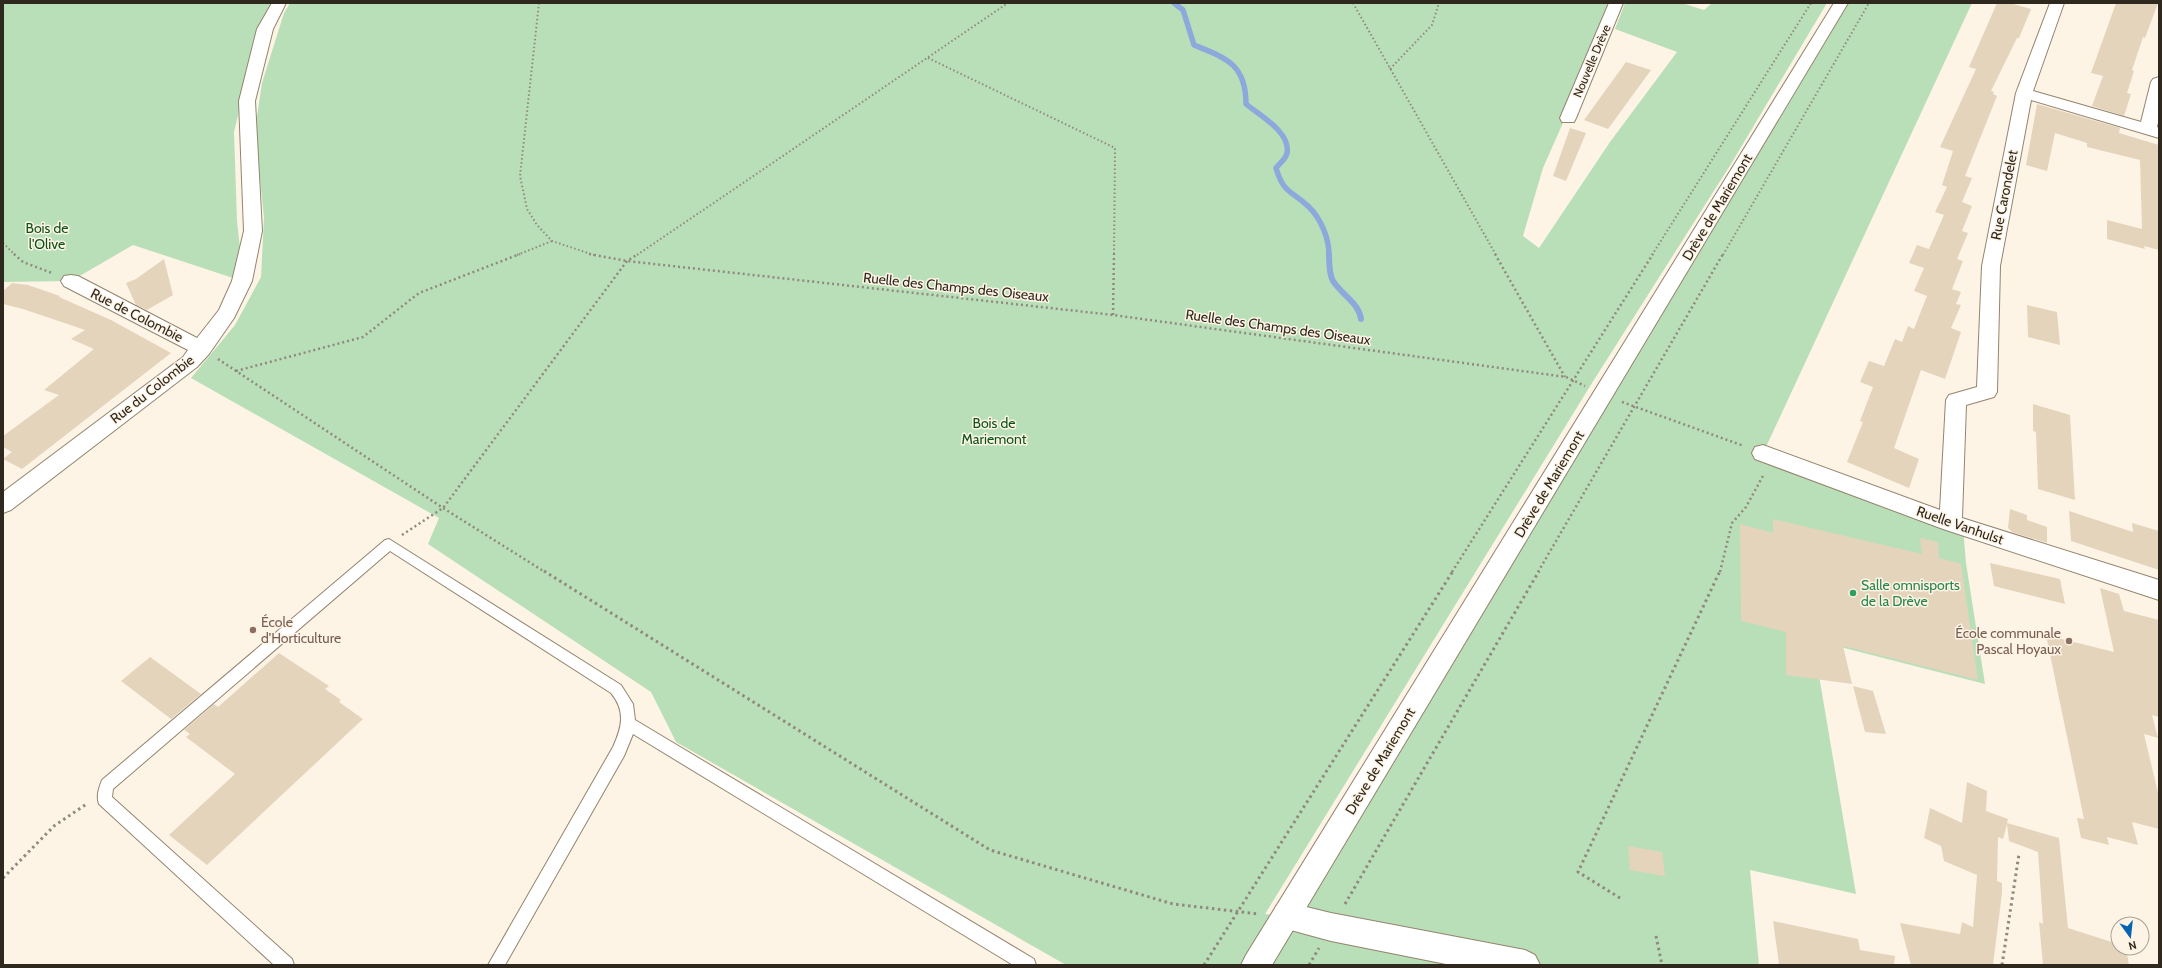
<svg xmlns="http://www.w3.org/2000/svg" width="2162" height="968" font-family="Cabin,sans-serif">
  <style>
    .green { fill: #b9dfb9 }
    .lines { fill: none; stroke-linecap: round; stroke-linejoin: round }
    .stream-far1 { stroke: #8da9dc; stroke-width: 5.5 }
    .stream { stroke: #8da9dc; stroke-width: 6 }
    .building { fill: #e4d4bc }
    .lane-casing { stroke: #93846d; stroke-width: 2 }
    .street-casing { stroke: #93846d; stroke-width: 2 }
    .secondary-casing { stroke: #93846d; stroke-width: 2 }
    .path-far2 { stroke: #91897d; stroke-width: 2; stroke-dasharray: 1.5 2.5; stroke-linecap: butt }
    .path-far1 { stroke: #91897d; stroke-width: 2.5; stroke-dasharray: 2 3; stroke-linecap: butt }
    .path { stroke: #91897d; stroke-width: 3; stroke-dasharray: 2.5 3.5; stroke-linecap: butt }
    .lane { fill: #fff; fill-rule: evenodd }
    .street { fill: #fff; fill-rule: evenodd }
    .secondary { fill: #fff; fill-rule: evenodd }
    .leisure-dot { fill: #2e9e5b; stroke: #fef4e5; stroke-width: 1.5 }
    .education-dot { fill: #8d6e63; stroke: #fef4e5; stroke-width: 1.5 }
    .labels { text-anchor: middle; stroke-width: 3; stroke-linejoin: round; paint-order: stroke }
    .far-street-label { font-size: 12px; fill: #2f281f; stroke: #fef4e5 }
    .street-label { font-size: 14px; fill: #2f281f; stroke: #fef4e5 }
    .park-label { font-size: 14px; fill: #0c5318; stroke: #fef4e5 }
    .leisure-label { font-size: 14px; fill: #27864d; stroke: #fef4e5; text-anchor: start }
    .education-label { font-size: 14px; fill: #785e54; stroke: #fef4e5; text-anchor: start }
  </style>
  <rect width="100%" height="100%" fill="#fef4e5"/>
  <g class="green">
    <path d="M 3,3 L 274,3 L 252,58 L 234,132 L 237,221 L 240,248 L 236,279 L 133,245 L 71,281 L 3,282 Z"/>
    <path d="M 290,3 L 1613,3 L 1597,46 L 1543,168 L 1523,236 L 1539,248 L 1610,142 L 1677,52 L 1615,29 L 1625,3 L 1682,3 L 1704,10 L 1712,3 L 1827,3 L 1731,164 L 1592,383 L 1265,914 L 1286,916 L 1841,3 L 1972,3 L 1766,447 L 1963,527 L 1966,563 L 1985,684 L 1813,640 L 1856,894 L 1750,870 L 1759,965 L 1066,965 L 676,742 L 651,692 L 428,544 L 439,518 L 191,378 L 235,325 L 261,277 L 264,218 L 255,130 L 262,83 L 284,13 Z"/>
  </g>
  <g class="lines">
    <path class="stream-far1" d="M 1174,3 L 1183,10 L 1194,45 C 1226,58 1246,64 1246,104 C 1259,115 1291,132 1287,153 C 1286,159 1280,163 1276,168 C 1284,195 1292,190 1309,207 C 1321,219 1329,238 1329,255"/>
    <path class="stream" d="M 1329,254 C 1329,263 1329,274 1333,281 C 1342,295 1359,303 1361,319"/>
  </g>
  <g class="building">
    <path d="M 1997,3 L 2010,3 L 2031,9 L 2019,38 L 2017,38 L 1991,91 L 1994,92 L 1993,94 L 1997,96 L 1965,176 L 1972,178 L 1962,202 L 1972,206 L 1962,231 L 1968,233 L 1957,259 L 1963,261 L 1952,289 L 1961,292 L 1956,304 L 1961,305 L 1951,328 L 1961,332 L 1945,379 L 1921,370 L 1894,448 L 1919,459 L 1909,488 L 1847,462 L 1863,422 L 1860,421 L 1873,387 L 1860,382 L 1869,361 L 1884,366 L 1895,339 L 1902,342 L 1908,326 L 1914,329 L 1927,296 L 1914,291 L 1924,268 L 1909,263 L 1917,245 L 1929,249 L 1944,215 L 1935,212 L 1947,187 L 1942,185 L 1953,151 L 1940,147 L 1976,69 L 1969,67 Z"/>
    <path d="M 2116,3 L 2158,3 L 2145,38 L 2143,37 L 2132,70 L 2134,71 L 2127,93 L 2131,94 L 2124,116 L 2092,106 L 2103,76 L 2091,73 Z"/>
    <path d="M 1626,62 L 1651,70 L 1608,129 L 1584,120 Z"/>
    <path d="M 2037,104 L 2120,128 L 2119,133 L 2159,145 L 2159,250 L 2144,246 L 2145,249 L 2107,239 L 2107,220 L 2142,229 L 2140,160 L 2087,147 L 2087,143 L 2055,133 L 2047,171 L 2026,165 Z"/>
    <path d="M 1570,128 L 1586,133 L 1566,181 L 1553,176 Z"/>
    <path d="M 164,259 L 173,295 L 147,310 L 136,305 L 126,283 L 136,279 Z"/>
    <path d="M 12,283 L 28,285 L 60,296 L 59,297 L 111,320 L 171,353 L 22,469 L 3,459 L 12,452 L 3,447 L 3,436 L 59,395 L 44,390 L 94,349 L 71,339 L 85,330 L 23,309 L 3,304 L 3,291 Z"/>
    <path d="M 2027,305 L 2057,312 L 2060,345 L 2028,337 Z"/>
    <path d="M 2033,404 L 2070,415 L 2075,500 L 2038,489 L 2036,432 L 2033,431 Z"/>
    <path d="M 2010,509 L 2027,515 L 2027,520 L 2047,527 L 2047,543 L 2012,532 L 2008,528 Z"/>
    <path d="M 2069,511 L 2133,532 L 2132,523 L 2159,531 L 2159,570 L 2071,541 Z"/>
    <path d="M 1773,519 L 1922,554 L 1920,538 L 1938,542 L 1939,558 L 1961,564 L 1978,680 L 1843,646 L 1852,684 L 1786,675 L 1786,632 L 1741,621 L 1740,524 L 1773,533 Z"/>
    <path d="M 1990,563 L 2060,579 L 2065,604 L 1994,586 Z"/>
    <path d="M 2100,588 L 2119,594 L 2124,611 L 2159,620 L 2159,717 L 2152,715 L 2158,738 L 2144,734 L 2159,797 L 2159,829 L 2132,822 L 2138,845 L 2107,837 L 2109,845 L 2081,838 L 2077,818 L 2084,819 L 2046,635 L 2114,652 Z"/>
    <path d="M 279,653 L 329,686 L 325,689 L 341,700 L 339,702 L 363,719 L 207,865 L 169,835 L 235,774 L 186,737 L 190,734 L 184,730 L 214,704 L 218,707 Z"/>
    <path d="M 150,657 L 201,694 L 171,719 L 121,681 Z"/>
    <path d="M 1853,686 L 1873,691 L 1886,734 L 1865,732 Z"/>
    <path d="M 1967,782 L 1987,791 L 1986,811 L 2008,819 L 2007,823 L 2059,838 L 2068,928 L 2118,944 L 2118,948 L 2126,948 L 2129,965 L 2043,965 L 2039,922 L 2043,924 L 2038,852 L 2009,841 L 2007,824 L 2003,839 L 1998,837 L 1997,881 L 2002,883 L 2002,893 L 1993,965 L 1911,965 L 1900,923 L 1960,934 L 1962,922 L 1973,927 L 1977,875 L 1944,861 L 1941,846 L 1924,838 L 1930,808 L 1962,823 Z"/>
    <path d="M 1628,846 L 1662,852 L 1665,876 L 1630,870 Z"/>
    <path d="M 1773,921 L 1858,939 L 1860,950 L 1895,956 L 1894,965 L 1779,964 Z"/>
  </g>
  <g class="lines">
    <g class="lane-casing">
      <path id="lane" d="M 389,539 L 621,685 L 633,704 L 635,720 L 1034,959 L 1036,965 L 1013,965 L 633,734 L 624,756 L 505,965 L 488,965 L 613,747 C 622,727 626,711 611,693 L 390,551 L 113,789 L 112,797 L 292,959 L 294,965 L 274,965 L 99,804 C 96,796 99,788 102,780 L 385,540 Z"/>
    </g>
    <g class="street-casing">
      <g id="street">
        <path d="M 272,3 L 286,3 L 273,29 L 255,101 L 262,231 L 252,281 L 234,318 L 209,354 L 197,367 L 11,510 L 3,513 L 3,492 L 183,357 L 188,350 L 64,286 L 61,281 L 64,276 L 71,275 L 78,276 L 197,338 L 219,310 L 232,281 L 244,231 L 239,101 L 257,29 Z"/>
        <path d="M 1609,3 L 1623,3 L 1576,118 L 1574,122 L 1562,122 L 1560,118 Z"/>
        <path d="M 2050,3 L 2064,3 L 2033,91 L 2141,122 L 2151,82 L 2153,79 L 2159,77 L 2159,118 L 2157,127 L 2159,128 L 2159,138 L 2031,100 L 2000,266 L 1997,392 L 1994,397 L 1966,405 L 1962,518 L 2159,580 L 2159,600 L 1943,529 L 1755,459 L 1752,453 L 1755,447 L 1763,445 L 1940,510 L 1946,400 L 1949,395 L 1977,387 L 1982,266 L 2016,93 Z"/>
        <path d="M 1286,902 L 1331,913 L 1525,950 L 1535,955 L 1540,965 L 1451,965 L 1331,941 L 1276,926 L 1272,916 L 1276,906 Z"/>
      </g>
    </g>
    <g class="secondary-casing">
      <path id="secondary" d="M 1834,3 L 1848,3 L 1272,965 L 1241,965 L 1246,955 Z"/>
    </g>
    <g class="path-far2">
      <path d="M 539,3 L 520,176 L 527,209 L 537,225 L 552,241 L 594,255"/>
      <path d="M 1353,3 L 1496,255"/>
      <path d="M 928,58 L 1115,148 L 1114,255"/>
      <path d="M 1390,69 L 1432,25 L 1439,3"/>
      <path d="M 3,243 L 15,255"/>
      <path d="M 517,255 L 552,241"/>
      <path d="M 637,255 L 1008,3"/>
      <path d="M 1652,255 L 1811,3"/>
      <path d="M 1723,255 L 1869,3"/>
    </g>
    <g class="path-far1">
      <path d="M 14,254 L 23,262 L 52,273"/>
      <path d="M 589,254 L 627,261 L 1113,315 L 1566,377 L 1585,386"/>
      <path d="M 1495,254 L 1565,377"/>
      <path d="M 1113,315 L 1114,254"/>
      <path d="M 218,359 L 443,508 L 545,572"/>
      <path d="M 236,371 L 363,337 L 419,293 L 520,254"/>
      <path d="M 1622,402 L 1744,446"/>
      <path d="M 402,535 L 443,508 L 627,261 L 638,254"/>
      <path d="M 1452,572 L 1653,254"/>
      <path d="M 1538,572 L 1723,254"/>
      <path d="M 1720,572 L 1732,523 L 1746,507 L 1764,474"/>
    </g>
    <g class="path">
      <path d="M 544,571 L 990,850 L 1173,904 L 1259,914"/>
      <path d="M 3,878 L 54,826 L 88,803"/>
      <path d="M 1620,898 L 1578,872 L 1720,571"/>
      <path d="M 1345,904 L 1539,571"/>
      <path d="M 1656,936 L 1662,965"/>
      <path d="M 1204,965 L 1453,571"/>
      <path d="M 1309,965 L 1319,948"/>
      <path d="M 2002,965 L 2019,854"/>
    </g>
    <use href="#lane" class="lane"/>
    <use href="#street" class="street"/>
    <use href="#secondary" class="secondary"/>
  </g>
  <circle class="leisure-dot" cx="1853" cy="593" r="4"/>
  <g class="education-dot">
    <circle cx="253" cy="630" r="4"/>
    <circle cx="2069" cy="641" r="4"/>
  </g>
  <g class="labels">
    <g class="far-street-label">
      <text transform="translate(1592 61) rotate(-67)" y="4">Nouvelle Drève</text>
    </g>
    <g class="street-label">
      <text transform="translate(2004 195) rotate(-79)" y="5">Rue Carondelet</text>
      <text transform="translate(1717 207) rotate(-59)" y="5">Drève de Mariemont</text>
      <text transform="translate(956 287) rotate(6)" y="5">Ruelle des Champs des Oiseaux</text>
      <text transform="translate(137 315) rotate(27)" y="5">Rue de Colombie</text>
      <text transform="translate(1278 327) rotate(8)" y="5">Ruelle des Champs des Oiseaux</text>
      <text transform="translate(152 389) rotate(-38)" y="5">Rue du Colombie</text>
      <text transform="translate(1549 484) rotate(-59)" y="5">Drève de Mariemont</text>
      <text transform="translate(1960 525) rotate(19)" y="5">Ruelle Vanhulst</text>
      <text transform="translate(1380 761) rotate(-59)" y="5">Drève de Mariemont</text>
    </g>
    <g class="park-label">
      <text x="47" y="233">Bois de<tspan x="47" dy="16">l'Olive</tspan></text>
      <text x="994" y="428">Bois de<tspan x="994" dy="16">Mariemont</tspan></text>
    </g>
    <g class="leisure-label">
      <text x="1861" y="590">Salle omnisports<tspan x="1861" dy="16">de la Drève</tspan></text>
    </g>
    <g class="education-label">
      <text x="261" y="627">École<tspan x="261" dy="16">d'Horticulture</tspan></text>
      <text x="2061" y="638" text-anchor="end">École communale<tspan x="2061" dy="16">Pascal Hoyaux</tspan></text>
    </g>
  </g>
  <rect width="2162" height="968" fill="none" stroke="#2f281f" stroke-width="8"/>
  <g transform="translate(2130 936) rotate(165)"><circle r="19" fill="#fef4e5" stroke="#aba296"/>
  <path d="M0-3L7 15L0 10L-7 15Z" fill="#0564b1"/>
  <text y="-6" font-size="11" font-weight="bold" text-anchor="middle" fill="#2f281f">N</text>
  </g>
</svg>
